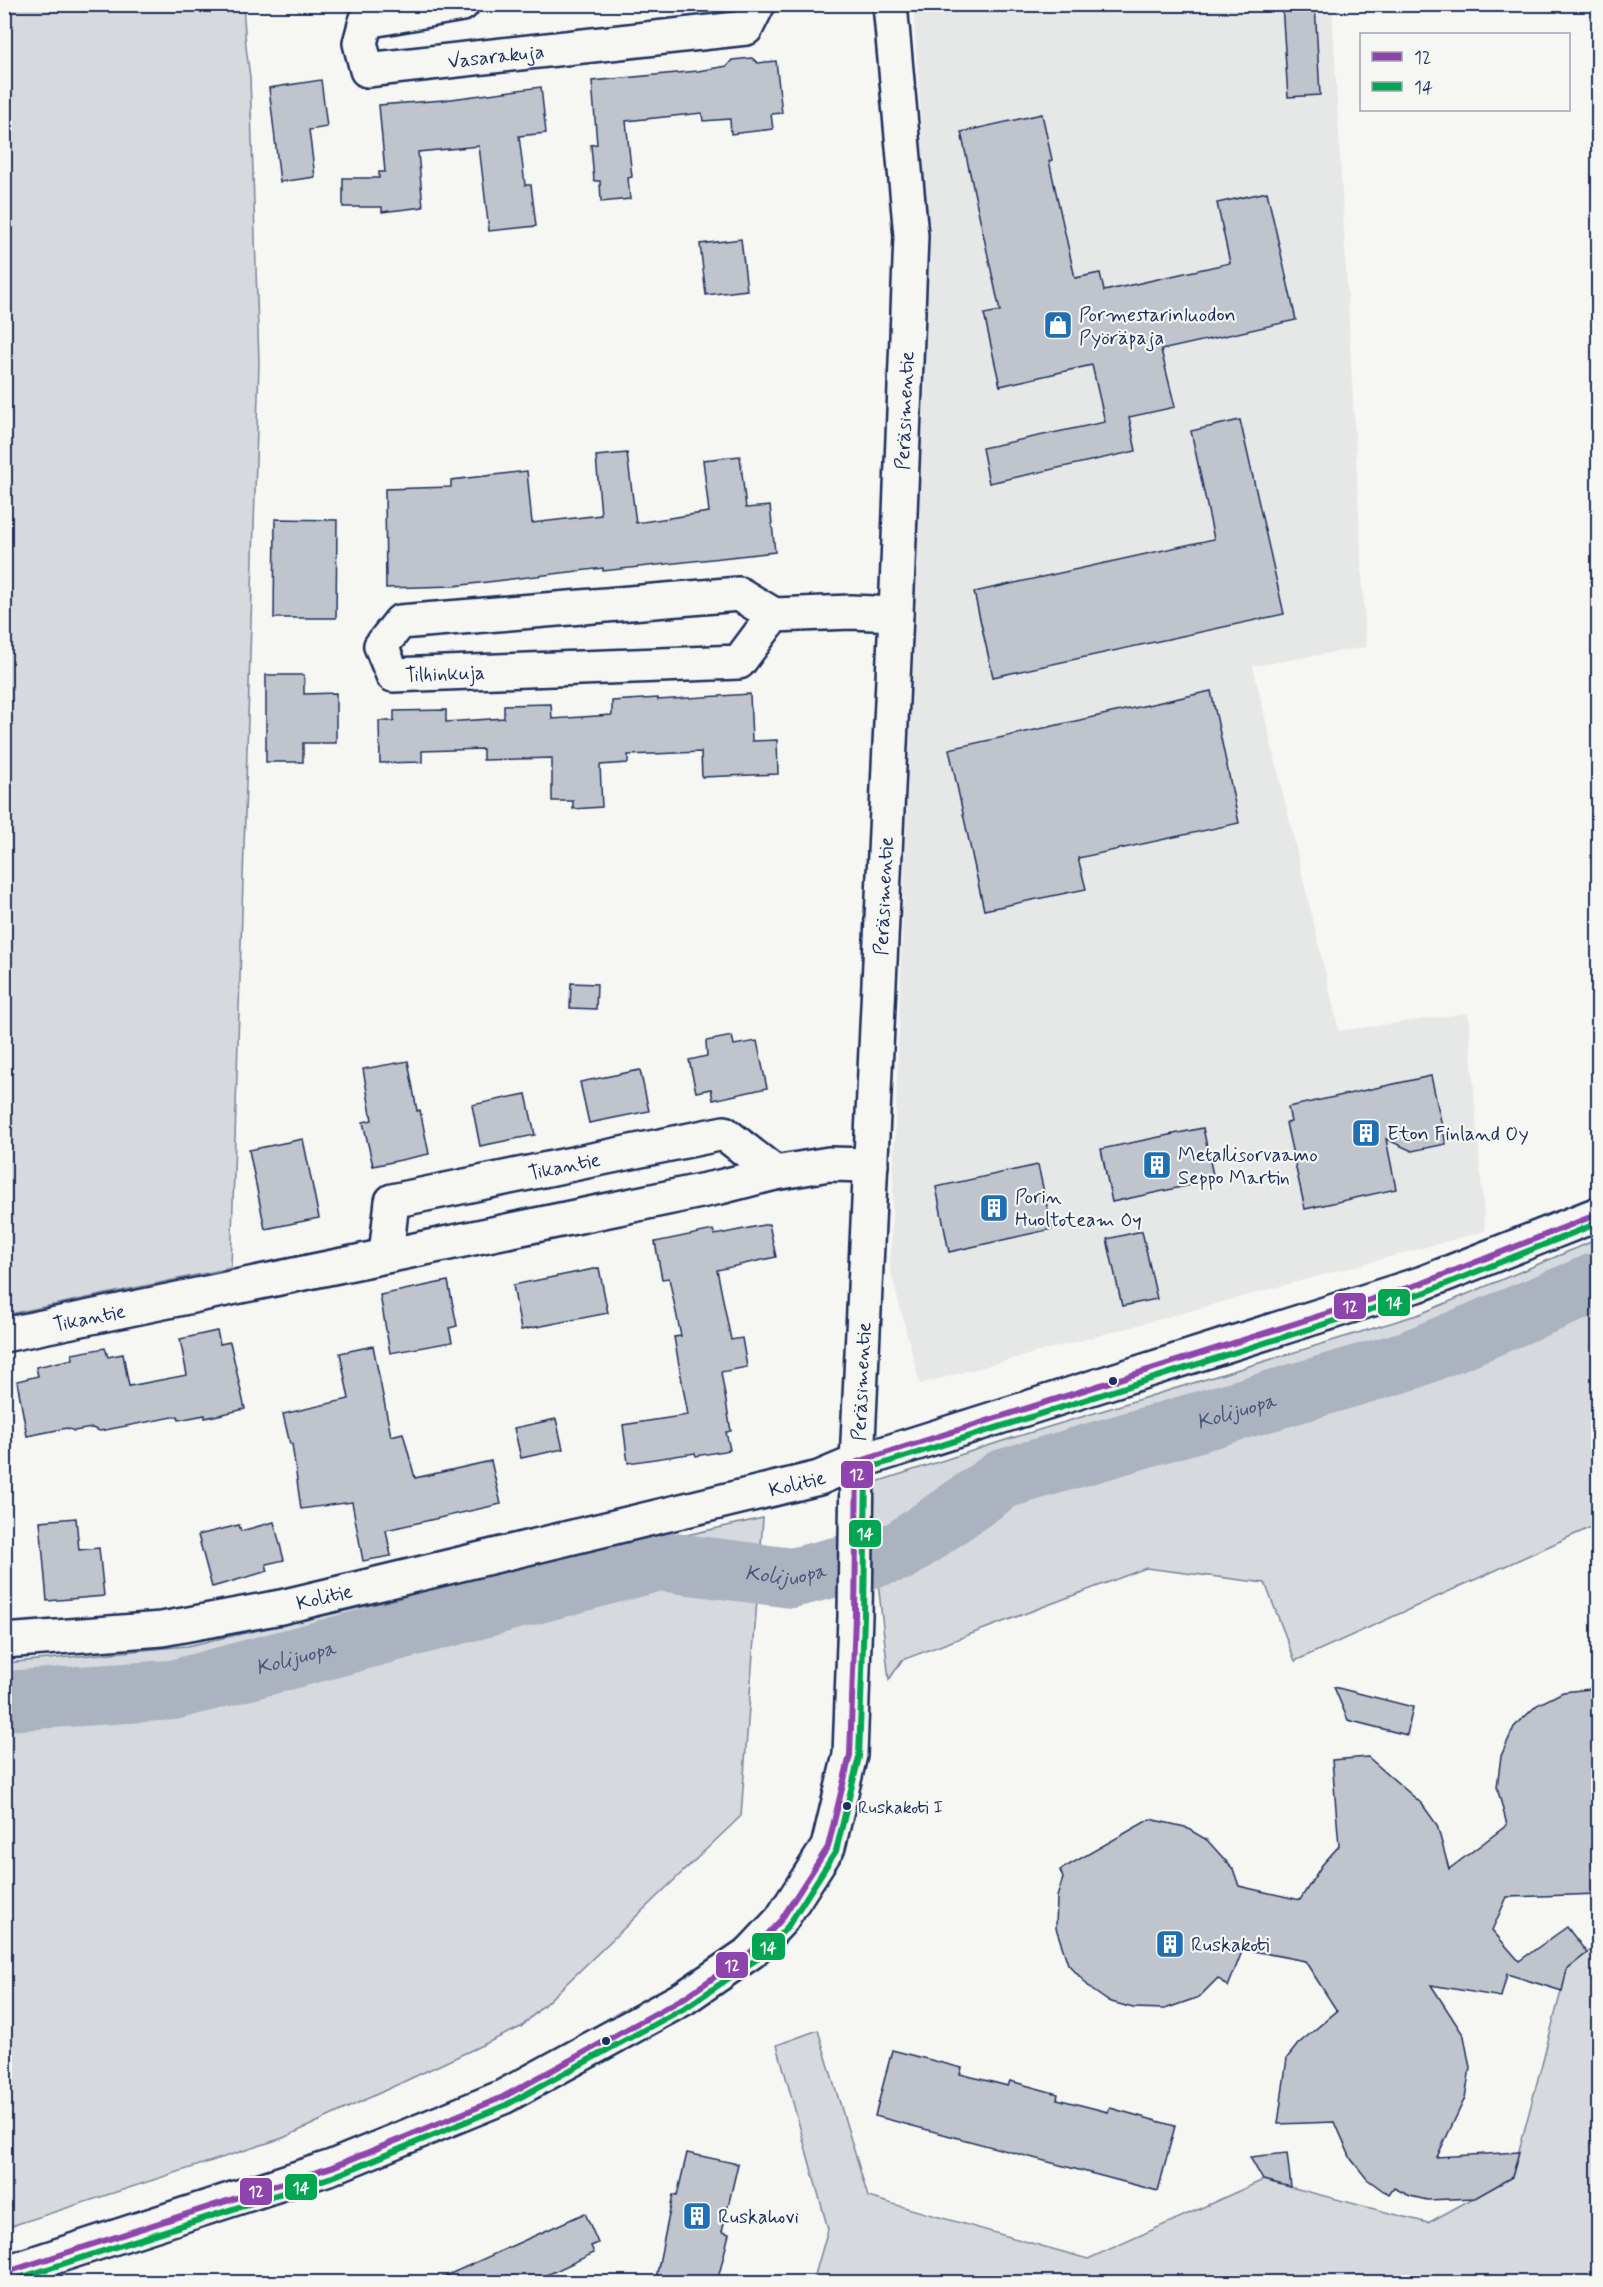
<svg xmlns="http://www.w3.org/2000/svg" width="1603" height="2287" font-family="Mynerve,sans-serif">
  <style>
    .built { fill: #e6e7e7 }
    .green { fill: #d6d9dd; stroke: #78849e; stroke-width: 1.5 }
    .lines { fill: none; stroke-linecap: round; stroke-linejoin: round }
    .river { stroke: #abb2c0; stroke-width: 60 }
    .building { fill: #c0c4cd; stroke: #1b2f5e; stroke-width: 1.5 }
    .minor-casing { stroke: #1b2f5e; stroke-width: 38 }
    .minor { stroke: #f6f6f2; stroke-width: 33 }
    .bus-1-casing { stroke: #f6f6f2; stroke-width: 10 }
    .bus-2-casing { stroke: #f6f6f2; stroke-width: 10 }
    .bus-1 { stroke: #8e44ad; stroke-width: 6 }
    .bus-2 { stroke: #00a651; stroke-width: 6 }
    .bus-dot { fill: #1b2f5e; stroke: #f6f6f2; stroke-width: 2 }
    .labels { text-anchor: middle; stroke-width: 4.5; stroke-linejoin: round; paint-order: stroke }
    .bus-label { font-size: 18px; fill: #1b2f5e; stroke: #f6f6f2; text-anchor: start }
    .street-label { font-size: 20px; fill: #1b2f5e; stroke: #f6f6f2 }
    .poi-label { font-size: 20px; fill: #1b2f5e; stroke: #f6f6f2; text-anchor: start }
    .water-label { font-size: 21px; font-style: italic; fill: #46567b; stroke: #f6f6f2 }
    .line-badge { stroke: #f6f6f2; stroke-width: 2 }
    .badge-label { font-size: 16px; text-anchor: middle; font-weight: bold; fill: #fff }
  </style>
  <rect width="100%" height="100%" fill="#f6f6f2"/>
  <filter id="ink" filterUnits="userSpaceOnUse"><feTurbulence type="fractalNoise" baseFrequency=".0167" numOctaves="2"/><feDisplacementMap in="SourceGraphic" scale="12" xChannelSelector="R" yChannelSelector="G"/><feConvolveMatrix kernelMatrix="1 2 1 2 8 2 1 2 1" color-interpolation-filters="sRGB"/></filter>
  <g filter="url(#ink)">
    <path class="built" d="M 913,5 L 1332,5 L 1366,647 L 1253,666 L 1339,1031 L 1468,1013 L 1485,1231 L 920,1384 L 890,1269 L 928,226 Z"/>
    <g class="green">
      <path d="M 5,4 L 243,5 L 246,47 L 250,77 L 259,363 L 231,1268 L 5,1315 Z"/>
      <path d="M 1598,1239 L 1598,1524 L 1295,1661 L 1265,1583 L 1146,1568 L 902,1660 L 889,1680 L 867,1485 L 1009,1439 L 1420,1314 Z"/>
      <path d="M 763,1518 L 741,1816 L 521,2027 L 283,2138 L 5,2228 L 5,1663 L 187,1646 Z"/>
      <path d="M 1598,1944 L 1598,2282 L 813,2282 L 828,2229 L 777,2045 L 818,2030 L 868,2197 L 1088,2259 L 1263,2180 L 1428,2223 L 1512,2177 L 1567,1969 Z"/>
    </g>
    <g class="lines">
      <path class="river" id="s1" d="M 4,1701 L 173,1690 L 659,1561 L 792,1578 L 900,1551 L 1003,1479 L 1410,1360 L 1598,1282"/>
    </g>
    <g class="building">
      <path d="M 1282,4 L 1315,4 L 1320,95 L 1288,97 Z"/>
      <path d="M 752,58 L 758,63 L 776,61 L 782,113 L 771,114 L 773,129 L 731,134 L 730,119 L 703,121 L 702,113 L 626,121 L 632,177 L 628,178 L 630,199 L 601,202 L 600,181 L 594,181 L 591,145 L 597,144 L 592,81 L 698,71 L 727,66 L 732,60 Z"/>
      <path d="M 321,80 L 327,127 L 309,130 L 315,177 L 280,182 L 269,88 Z"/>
      <path d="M 541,87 L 546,133 L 519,136 L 525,185 L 531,185 L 536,226 L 489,231 L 479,146 L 418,152 L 423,207 L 382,212 L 382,207 L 343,207 L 343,178 L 379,178 L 379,172 L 385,172 L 379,105 L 444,100 Z"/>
      <path d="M 1042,114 L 1052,160 L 1049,161 L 1075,278 L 1100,273 L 1104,291 L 1230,263 L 1217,203 L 1267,192 L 1296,320 L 1161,350 L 1175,407 L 1129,417 L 1136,451 L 989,483 L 982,448 L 1105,422 L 1092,365 L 1000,386 L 984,314 L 1000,311 L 961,132 Z"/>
      <path d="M 741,239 L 747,290 L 706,295 L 700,244 Z"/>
      <path d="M 1240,420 L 1284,614 L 993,677 L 974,592 L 1214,539 L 1191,431 Z"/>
      <path d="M 627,453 L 636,523 L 709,512 L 703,460 L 740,456 L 746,508 L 770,506 L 775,552 L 603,571 L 603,568 L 454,586 L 386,588 L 385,489 L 451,487 L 451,480 L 527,471 L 532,523 L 601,515 L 596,456 Z"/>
      <path d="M 275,519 L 337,520 L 336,618 L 274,618 Z"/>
      <path d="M 266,675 L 304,675 L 304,694 L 336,693 L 336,743 L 303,743 L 303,762 L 266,762 Z"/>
      <path d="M 1211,691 L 1239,823 L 1078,858 L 1086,889 L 984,910 L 949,749 Z"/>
      <path d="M 750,694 L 752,741 L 777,740 L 778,774 L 702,777 L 701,752 L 628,755 L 628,763 L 600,765 L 602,807 L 573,809 L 573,801 L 552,801 L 552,758 L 483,760 L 483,749 L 422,751 L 422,762 L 380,763 L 379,721 L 394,721 L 394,711 L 446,710 L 446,722 L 504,718 L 504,705 L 551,704 L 552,719 L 612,715 L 612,701 L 658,698 L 658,700 Z"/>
      <path d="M 571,983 L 597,984 L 596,1009 L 570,1008 Z"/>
      <path d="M 732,1036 L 734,1045 L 757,1041 L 767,1088 L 713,1100 L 711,1089 L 696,1092 L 689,1060 L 707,1056 L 706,1041 Z"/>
      <path d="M 408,1061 L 417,1111 L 420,1110 L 429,1154 L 373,1166 L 363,1122 L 372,1120 L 363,1069 Z"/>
      <path d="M 640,1070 L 649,1111 L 589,1123 L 580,1082 Z"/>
      <path d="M 1431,1076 L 1446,1144 L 1412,1151 L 1386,1139 L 1396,1189 L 1305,1209 L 1286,1123 L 1291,1122 L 1288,1107 Z"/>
      <path d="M 526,1094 L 535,1135 L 480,1146 L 472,1105 Z"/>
      <path d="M 1203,1128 L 1214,1180 L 1112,1202 L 1101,1149 Z"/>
      <path d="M 303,1139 L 319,1218 L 265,1229 L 249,1150 Z"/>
      <path d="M 1038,1165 L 1052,1229 L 949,1252 L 936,1187 Z"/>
      <path d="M 769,1224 L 776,1257 L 717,1270 L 731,1340 L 742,1338 L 747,1367 L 721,1372 L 731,1431 L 726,1432 L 730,1450 L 696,1456 L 695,1453 L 628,1463 L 623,1425 L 688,1415 L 674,1337 L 681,1336 L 669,1278 L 662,1279 L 655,1242 L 713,1230 L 715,1235 Z"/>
      <path d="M 1142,1231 L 1157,1299 L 1122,1306 L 1107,1239 Z"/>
      <path d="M 599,1268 L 608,1313 L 521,1330 L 513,1285 Z"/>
      <path d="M 448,1281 L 457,1326 L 449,1328 L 452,1342 L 390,1353 L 380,1295 Z"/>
      <path d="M 217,1331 L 220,1344 L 230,1342 L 245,1409 L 205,1418 L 205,1415 L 179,1420 L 178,1416 L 100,1431 L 92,1428 L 74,1431 L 67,1428 L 27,1436 L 17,1381 L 38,1376 L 36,1367 L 73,1359 L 72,1354 L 105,1348 L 108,1357 L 123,1354 L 129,1386 L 187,1375 L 180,1339 Z"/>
      <path d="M 373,1346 L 391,1436 L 403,1433 L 415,1478 L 491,1461 L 501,1504 L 386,1530 L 391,1556 L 363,1561 L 352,1502 L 301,1509 L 292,1444 L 290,1444 L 283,1414 L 349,1399 L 340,1353 Z"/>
      <path d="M 556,1419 L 563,1449 L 521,1458 L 514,1428 Z"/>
      <path d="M 76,1518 L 79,1550 L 99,1548 L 104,1596 L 47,1601 L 40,1521 Z"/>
      <path d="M 274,1522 L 284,1560 L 266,1564 L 268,1571 L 212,1587 L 198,1535 L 239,1525 L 241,1531 Z"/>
      <path d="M 1334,1687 L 1413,1707 L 1407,1735 L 1348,1720 Z"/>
      <path d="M 1599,1688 L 1599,1894 L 1507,1897 L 1492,1930 L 1519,1961 L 1567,1927 L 1587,1953 L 1567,1969 L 1562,1991 L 1507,1974 L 1501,1997 L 1431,1985 L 1464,2036 L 1470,2068 L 1465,2098 L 1437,2157 L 1519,2152 L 1512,2177 L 1475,2198 L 1427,2200 L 1410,2196 L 1394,2188 L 1389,2195 L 1367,2179 L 1351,2159 L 1335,2122 L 1278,2124 L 1287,2058 L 1298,2044 L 1337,2011 L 1305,1961 L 1243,1949 L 1228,1987 L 1218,1978 L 1199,1997 L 1165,2009 L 1133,2008 L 1108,2001 L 1092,1990 L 1068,1964 L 1056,1928 L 1057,1897 L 1063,1878 L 1060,1870 L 1150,1819 L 1185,1827 L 1207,1840 L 1233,1869 L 1239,1886 L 1300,1900 L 1322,1865 L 1339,1846 L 1332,1760 L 1368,1757 L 1422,1804 L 1437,1825 L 1449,1869 L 1507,1825 L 1497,1787 L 1501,1756 L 1514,1727 L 1537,1705 L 1563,1692 Z"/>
      <path d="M 892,2050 L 962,2068 L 960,2074 L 1008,2086 L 1010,2081 L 1058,2094 L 1057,2099 L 1108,2112 L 1110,2108 L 1175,2126 L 1158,2191 L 875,2116 Z"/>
      <path d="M 687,2153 L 738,2164 L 722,2232 L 729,2234 L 717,2283 L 655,2283 L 673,2195 L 677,2196 Z"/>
      <path d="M 1287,2153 L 1291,2187 L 1263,2180 L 1250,2157 Z"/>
      <path d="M 585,2213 L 598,2243 L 591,2246 L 594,2253 L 530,2283 L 430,2283 Z"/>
    </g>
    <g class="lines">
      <g class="minor-casing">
        <g id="minor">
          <path id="s2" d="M 462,4 L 366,21 L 360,43 L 367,70 L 746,28 L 758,4"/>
          <path d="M 774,615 L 739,662 L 393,675 L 381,646 L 400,622 L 739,594 L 774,615 L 851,612 L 896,614"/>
          <path id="s3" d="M 386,1255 L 392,1201 L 724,1133 L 775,1173"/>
          <path id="s4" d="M 4,1335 L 720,1187 L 775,1173 L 829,1164 L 871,1165"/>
          <path id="s5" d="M 4,1641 L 162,1629 L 281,1607 L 819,1478 L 857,1462 L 1423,1283 L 1598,1214"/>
          <path id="s6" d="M 4,2273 L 332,2167 L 503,2097 L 684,1998 L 751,1952 L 781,1920 L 828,1847 L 850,1755 L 855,1616 L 857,1462 L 896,614 L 911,236 L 890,4"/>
        </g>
      </g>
      <use href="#minor" class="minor"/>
      <g class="bus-1-casing">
        <path id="bus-1" d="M 4,2273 L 332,2167 L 503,2097 L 684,1998 L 751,1952 L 781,1920 L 828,1847 L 850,1755 L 855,1616 L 857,1462 L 1423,1283 L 1598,1214"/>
      </g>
      <g class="bus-2-casing">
        <path id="bus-2" d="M 7,2282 L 335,2176 L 506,2105 L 688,2006 L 757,1959 L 788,1926 L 836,1851 L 859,1757 L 864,1616 L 866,1469 L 1426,1292 L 1598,1223"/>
      </g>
      <use href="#bus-1" class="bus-1"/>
      <use href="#bus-2" class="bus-2"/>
    </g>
  </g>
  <defs>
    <g id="shop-square" transform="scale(1.5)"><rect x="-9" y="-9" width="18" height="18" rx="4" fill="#1f6fb2" stroke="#f6f6f2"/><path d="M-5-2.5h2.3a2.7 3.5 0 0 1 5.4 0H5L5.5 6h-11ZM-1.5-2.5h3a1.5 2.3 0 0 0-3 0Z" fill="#fff"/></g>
    <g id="building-square" transform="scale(1.5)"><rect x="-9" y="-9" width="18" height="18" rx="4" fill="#1f6fb2" stroke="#f6f6f2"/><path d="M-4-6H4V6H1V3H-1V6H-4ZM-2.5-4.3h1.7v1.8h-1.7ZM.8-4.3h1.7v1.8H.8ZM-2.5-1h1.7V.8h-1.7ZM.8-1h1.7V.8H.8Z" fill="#fff"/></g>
  </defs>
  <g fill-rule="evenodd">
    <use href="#shop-square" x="1058" y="325"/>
    <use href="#building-square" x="1366" y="1133"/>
    <use href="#building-square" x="1157" y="1165"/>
    <use href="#building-square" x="994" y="1208"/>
    <use href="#building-square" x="1170" y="1944"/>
    <use href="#building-square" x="697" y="2216"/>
  </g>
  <g class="bus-dot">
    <circle cx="1113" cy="1381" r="5"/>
    <circle cx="847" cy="1806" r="5"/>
    <circle cx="606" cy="2041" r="5"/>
  </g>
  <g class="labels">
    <g class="bus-label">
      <text x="858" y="1813">Ruskakoti I</text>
    </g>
    <g class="street-label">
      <text dy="7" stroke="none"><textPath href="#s2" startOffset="278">Vasarakuja</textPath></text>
      <text dy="7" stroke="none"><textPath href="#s6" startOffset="2388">Peräsimentie</textPath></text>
      <text transform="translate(445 673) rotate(-2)" y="7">Tilhinkuja</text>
      <text dy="7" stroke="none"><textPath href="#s6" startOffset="1902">Peräsimentie</textPath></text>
      <text dy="7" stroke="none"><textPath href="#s3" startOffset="230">Tikantie</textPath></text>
      <text dy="7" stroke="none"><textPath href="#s4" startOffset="87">Tikantie</textPath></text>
      <text dy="7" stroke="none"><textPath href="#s6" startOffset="1416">Peräsimentie</textPath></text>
      <text dy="7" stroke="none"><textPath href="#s5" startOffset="810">Kolitie</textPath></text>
      <text dy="7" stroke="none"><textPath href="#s5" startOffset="324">Kolitie</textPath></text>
    </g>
    <g class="poi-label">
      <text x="1079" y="321">Pormestarinluodon<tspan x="1079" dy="23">Pyöräpaja</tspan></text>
      <text x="1387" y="1140">Eton Finland Oy</text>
      <text x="1178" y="1161">Metallisorvaamo<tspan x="1178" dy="23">Seppo Martin</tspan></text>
      <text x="1015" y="1203">Porin<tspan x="1015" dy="23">Huoltoteam Oy</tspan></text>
      <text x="1191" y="1951">Ruskakoti</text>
      <text x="718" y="2223">Ruskahovi</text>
    </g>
    <g class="water-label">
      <text dy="7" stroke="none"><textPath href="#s1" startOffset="1286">Kolijuopa</textPath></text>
      <text dy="7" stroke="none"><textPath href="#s1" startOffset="800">Kolijuopa</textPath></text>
      <text dy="7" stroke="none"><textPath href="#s1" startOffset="296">Kolijuopa</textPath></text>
    </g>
  </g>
  <g class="line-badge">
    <rect x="1377" y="1288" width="34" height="29" rx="6" fill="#00a651"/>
    <rect x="1333" y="1292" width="34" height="28" rx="6" fill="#8e44ad"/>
    <rect x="840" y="1460" width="34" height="29" rx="6" fill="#8e44ad"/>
    <rect x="848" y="1519" width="34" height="29" rx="6" fill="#00a651"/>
    <rect x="751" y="1932" width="35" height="29" rx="6" fill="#00a651"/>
    <rect x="715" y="1951" width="34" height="28" rx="6" fill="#8e44ad"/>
    <rect x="284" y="2173" width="34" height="28" rx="6" fill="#00a651"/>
    <rect x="239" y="2177" width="34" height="29" rx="6" fill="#8e44ad"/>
  </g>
  <g class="badge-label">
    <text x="1394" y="1308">14</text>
    <text x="1350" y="1312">12</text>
    <text x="857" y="1480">12</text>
    <text x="865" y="1539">14</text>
    <text x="768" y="1953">14</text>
    <text x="732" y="1971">12</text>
    <text x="301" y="2193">14</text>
    <text x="256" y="2197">12</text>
  </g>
  <rect width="1603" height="2287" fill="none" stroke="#f6f6f2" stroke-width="24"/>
  <rect x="12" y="12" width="1579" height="2263" fill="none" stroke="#1b2f5e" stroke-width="2" filter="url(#ink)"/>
  <rect x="1360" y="33" width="210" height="78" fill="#f6f6f2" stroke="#9ea6b7" stroke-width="1.5"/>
  <rect x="1372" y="52" width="30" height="9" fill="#8e44ad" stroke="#9ea6b7" stroke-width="1.5"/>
  <text x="1414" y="63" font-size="18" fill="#1b2f5e">12</text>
  <rect x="1372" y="82" width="30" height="9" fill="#00a651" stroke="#9ea6b7" stroke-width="1.5"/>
  <text x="1414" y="93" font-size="18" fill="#1b2f5e">14</text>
</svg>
